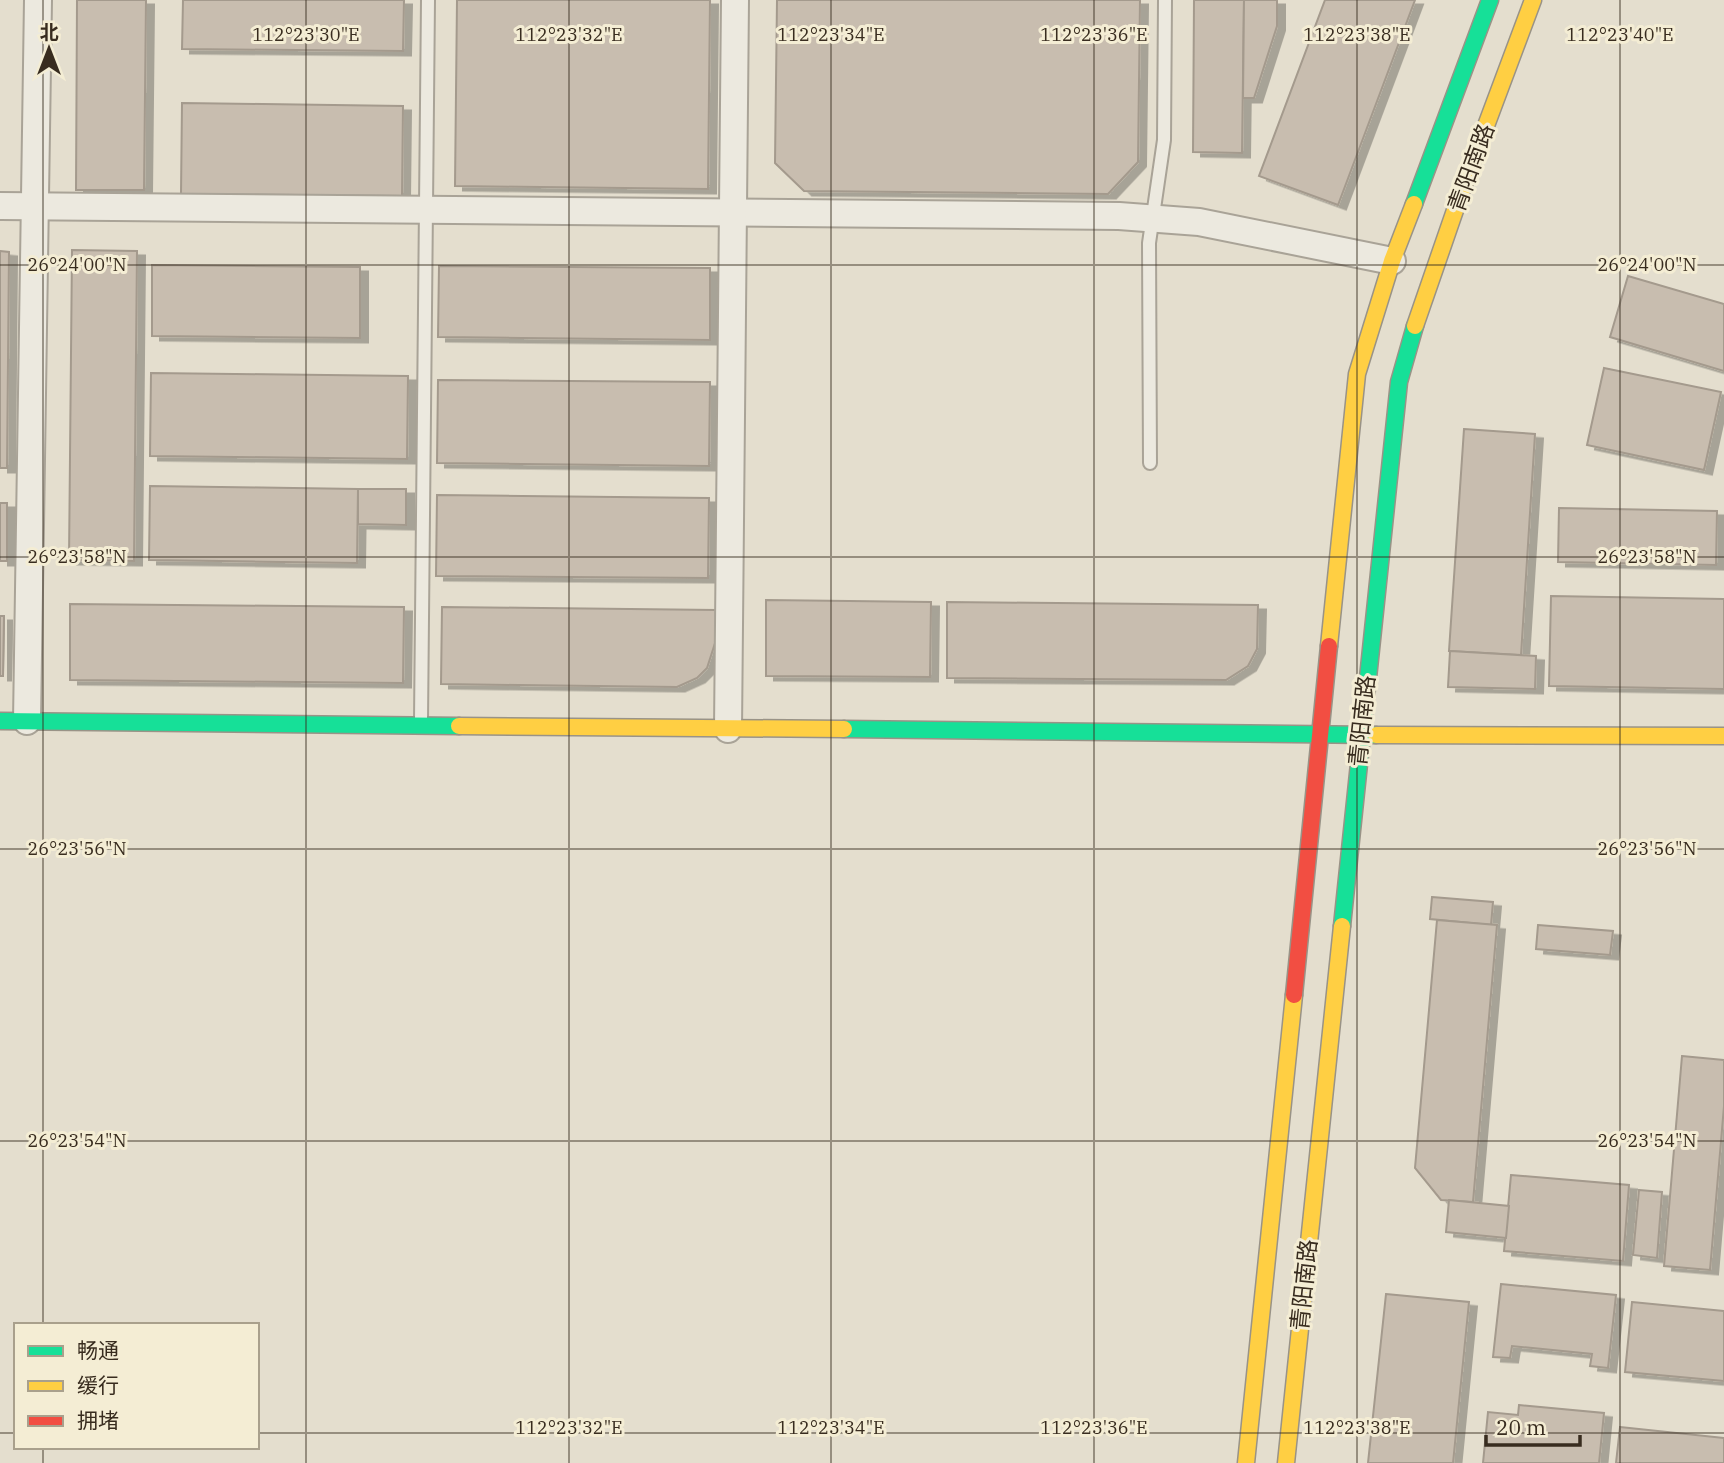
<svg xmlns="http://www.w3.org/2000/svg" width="1724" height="1463" font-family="'IBM Plex Serif','Noto Sans SC',serif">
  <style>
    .building { fill: #c8bdaf; stroke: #a49a8d; stroke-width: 2; filter: url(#shadow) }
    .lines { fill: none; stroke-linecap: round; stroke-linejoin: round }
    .lane-casing { stroke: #a9a397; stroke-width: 16 }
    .street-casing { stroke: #a9a397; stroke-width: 30 }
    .fast-casing { stroke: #999387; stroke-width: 19 }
    .slow-casing { stroke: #999387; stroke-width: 19 }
    .jam-casing { stroke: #999387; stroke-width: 19 }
    .lane { stroke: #ece9df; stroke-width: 12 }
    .street { stroke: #ece9df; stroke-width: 26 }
    .fast { stroke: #16e098; stroke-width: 16 }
    .slow { stroke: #ffcf43; stroke-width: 16 }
    .jam { stroke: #f24e42; stroke-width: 16 }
    .ticks { fill: none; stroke: #382c1f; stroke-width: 2; stroke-opacity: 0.45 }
    .labels { text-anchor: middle; stroke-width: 6; stroke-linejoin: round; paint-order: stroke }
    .street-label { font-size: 23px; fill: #382c1f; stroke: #f4edd4 }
    .ticks-label { font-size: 18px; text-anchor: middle; fill: #382c1f; stroke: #f4edd4; stroke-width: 6; stroke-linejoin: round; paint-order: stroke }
  </style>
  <defs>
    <filter id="shadow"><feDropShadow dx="8" dy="4.5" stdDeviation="0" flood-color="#0004"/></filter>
  </defs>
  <rect width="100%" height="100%" fill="#e4dece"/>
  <g class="building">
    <path d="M 77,0 L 146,0 L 144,190 L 76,190 Z"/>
    <path d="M 183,0 L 404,0 L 403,51 L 182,49 Z"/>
    <path d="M 457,0 L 710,0 L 708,189 L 455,186 Z"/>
    <path d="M 777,0 L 1140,0 L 1138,162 L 1108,194 L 804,191 L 775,163 Z"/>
    <path d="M 1194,0 L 1244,0 L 1242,153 L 1193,152 Z"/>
    <path d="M 1244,0 L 1277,0 L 1277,26 L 1254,98 L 1243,98 Z"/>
    <path d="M 1325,0 L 1415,0 L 1338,205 L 1259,176 Z"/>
    <path d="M 182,103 L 403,106 L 402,196 L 181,194 Z"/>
    <path d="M 72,250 L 137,251 L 134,561 L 69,560 Z"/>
    <path d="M 0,251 L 9,252 L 7,468 L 0,468 Z"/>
    <path d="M 152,265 L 360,267 L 360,338 L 152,336 Z"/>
    <path d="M 439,266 L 710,268 L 710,340 L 438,337 Z"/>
    <path d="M 1628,276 L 1724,304 L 1724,371 L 1610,337 Z"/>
    <path d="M 1604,368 L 1721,392 L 1704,470 L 1587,445 Z"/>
    <path d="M 151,373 L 408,376 L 407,459 L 150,456 Z"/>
    <path d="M 438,380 L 710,382 L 709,466 L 437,463 Z"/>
    <path d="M 1464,429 L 1535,434 L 1521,655 L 1449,651 Z"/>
    <path d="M 150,486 L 358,489 L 357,563 L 149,560 Z"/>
    <path d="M 358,489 L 406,489 L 406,525 L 358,524 Z"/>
    <path d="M 437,495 L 709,498 L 708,578 L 436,576 Z"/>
    <rect x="0" y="503" width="7" height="58"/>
    <path d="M 1559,508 L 1717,511 L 1716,565 L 1558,562 Z"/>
    <path d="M 1551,596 L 1724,599 L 1724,689 L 1549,686 Z"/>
    <path d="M 766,600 L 931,602 L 930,677 L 766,676 Z"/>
    <path d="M 947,602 L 1258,605 L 1257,649 L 1248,666 L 1226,680 L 947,678 Z"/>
    <path d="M 70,604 L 404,607 L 403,683 L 70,680 Z"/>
    <path d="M 442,607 L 716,610 L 716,640 L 707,668 L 697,678 L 677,687 L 441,684 Z"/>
    <path d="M 0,616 L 4,616 L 3,676 L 0,676 Z"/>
    <path d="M 0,616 L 4,616 L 3,676 L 0,676 Z"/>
    <path d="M 1450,651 L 1536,656 L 1535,689 L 1448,687 Z"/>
    <path d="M 1432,897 L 1493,902 L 1491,925 L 1430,919 Z"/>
    <path d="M 1437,920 L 1497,925 L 1473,1202 L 1441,1200 L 1415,1168 Z"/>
    <path d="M 1538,925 L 1613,931 L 1610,955 L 1536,949 Z"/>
    <path d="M 1682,1056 L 1724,1060 L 1724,1106 L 1710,1270 L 1664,1266 Z"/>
    <path d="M 1511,1175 L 1629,1185 L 1623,1261 L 1504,1251 Z"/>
    <path d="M 1639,1190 L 1662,1192 L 1657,1258 L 1633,1255 Z"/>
    <path d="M 1449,1200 L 1509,1206 L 1506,1238 L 1446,1232 Z"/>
    <path d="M 1501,1284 L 1616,1295 L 1608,1368 L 1590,1366 L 1592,1354 L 1512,1346 L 1510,1358 L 1493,1357 Z"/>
    <path d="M 1386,1294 L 1469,1302 L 1453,1463 L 1368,1463 Z"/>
    <path d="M 1632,1302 L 1724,1311 L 1724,1381 L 1625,1372 Z"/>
    <path d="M 1519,1405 L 1604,1413 L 1599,1463 L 1483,1463 L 1488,1412 L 1518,1415 Z"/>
    <path d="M 1620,1427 L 1724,1438 L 1724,1463 L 1616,1463 Z"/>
  </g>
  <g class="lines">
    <g class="lane-casing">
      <g id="lane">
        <path d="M 1150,463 L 1149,243 L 1164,140 L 1165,0"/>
        <path d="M 421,721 L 428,0"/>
      </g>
    </g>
    <g class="street-casing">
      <g id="street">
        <path d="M 0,206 L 1119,216 L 1199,222 L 1392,261"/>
        <path d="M 27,721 L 38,0"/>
        <path d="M 728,729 L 735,0"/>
      </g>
    </g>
    <g class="fast-casing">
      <g id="fast">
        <path d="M 1414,204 L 1490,0"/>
        <path d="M 0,721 L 459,726"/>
        <path d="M 844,729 L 1376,735"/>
        <path d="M 1342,926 L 1399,382 L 1415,326"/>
      </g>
    </g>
    <g class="slow-casing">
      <g id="slow">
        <path d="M 1415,326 L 1462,190 L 1533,0"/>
        <path d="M 1329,646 L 1357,374 L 1392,261 L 1414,204"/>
        <path d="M 459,726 L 844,729"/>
        <path d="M 1376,735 L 1724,736"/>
        <path d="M 1246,1463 L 1294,995"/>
        <path d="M 1286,1463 L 1342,926"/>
      </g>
    </g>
    <g class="jam-casing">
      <path id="jam" d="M 1294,995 L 1329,646"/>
    </g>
    <use href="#lane" class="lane"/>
    <use href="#street" class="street"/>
    <use href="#fast" class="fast"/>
    <use href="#slow" class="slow"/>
    <use href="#jam" class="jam"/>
  </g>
  <path class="ticks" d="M 43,0 L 43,1325M 306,0 L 306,1463M 569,0 L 569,1463M 831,0 L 831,1463M 1094,0 L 1094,1463M 1357,0 L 1357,1463M 1620,0 L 1620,1463M 0,265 L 1724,265M 0,557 L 1724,557M 0,849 L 1724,849M 0,1141 L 1724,1141M 0,1433 L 16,1433M 257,1433 L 1724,1433M 43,1447 L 43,1463"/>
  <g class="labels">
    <g class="street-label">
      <text transform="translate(1471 168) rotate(-70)" y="8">青阳南路</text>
      <text transform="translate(1362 721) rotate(-84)" y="8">青阳南路</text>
      <text transform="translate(1304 1285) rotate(-84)" y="8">青阳南路</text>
    </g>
  </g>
  <g class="ticks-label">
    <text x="306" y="41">112°23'30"E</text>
    <text x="569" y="41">112°23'32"E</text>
    <text x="831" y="41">112°23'34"E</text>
    <text x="1094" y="41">112°23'36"E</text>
    <text x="1357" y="41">112°23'38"E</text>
    <text x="1620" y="41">112°23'40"E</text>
    <text x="77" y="271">26°24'00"N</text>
    <text x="1647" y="271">26°24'00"N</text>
    <text x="77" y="563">26°23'58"N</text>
    <text x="1647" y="563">26°23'58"N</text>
    <text x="77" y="855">26°23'56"N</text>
    <text x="1647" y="855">26°23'56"N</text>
    <text x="77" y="1147">26°23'54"N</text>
    <text x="1647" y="1147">26°23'54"N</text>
    <text x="569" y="1434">112°23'32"E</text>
    <text x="831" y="1434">112°23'34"E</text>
    <text x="1094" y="1434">112°23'36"E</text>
    <text x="1357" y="1434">112°23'38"E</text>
  </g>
  <rect x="14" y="1323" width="245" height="126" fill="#f4edd4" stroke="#a9a08c" stroke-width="2"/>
  <rect x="28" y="1346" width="35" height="10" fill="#16e098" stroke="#a9a08c" stroke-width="2"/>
  <text x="77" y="1358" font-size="21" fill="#382c1f">畅通</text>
  <rect x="28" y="1381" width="35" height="10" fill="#ffcf43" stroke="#a9a08c" stroke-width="2"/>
  <text x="77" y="1393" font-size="21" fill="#382c1f">缓行</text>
  <rect x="28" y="1416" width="35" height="10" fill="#f24e42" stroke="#a9a08c" stroke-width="2"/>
  <text x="77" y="1428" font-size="21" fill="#382c1f">拥堵</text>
  <g transform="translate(49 49)" stroke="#f4edd4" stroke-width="5" paint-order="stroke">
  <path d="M0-5L12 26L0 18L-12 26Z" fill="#382c1f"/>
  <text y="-10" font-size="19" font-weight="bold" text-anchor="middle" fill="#382c1f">北</text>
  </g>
  <path d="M1486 1435v10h94v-10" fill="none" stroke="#382c1f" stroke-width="3.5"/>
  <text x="1496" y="1435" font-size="21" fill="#382c1f" stroke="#f4edd4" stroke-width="5" paint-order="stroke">20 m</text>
</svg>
